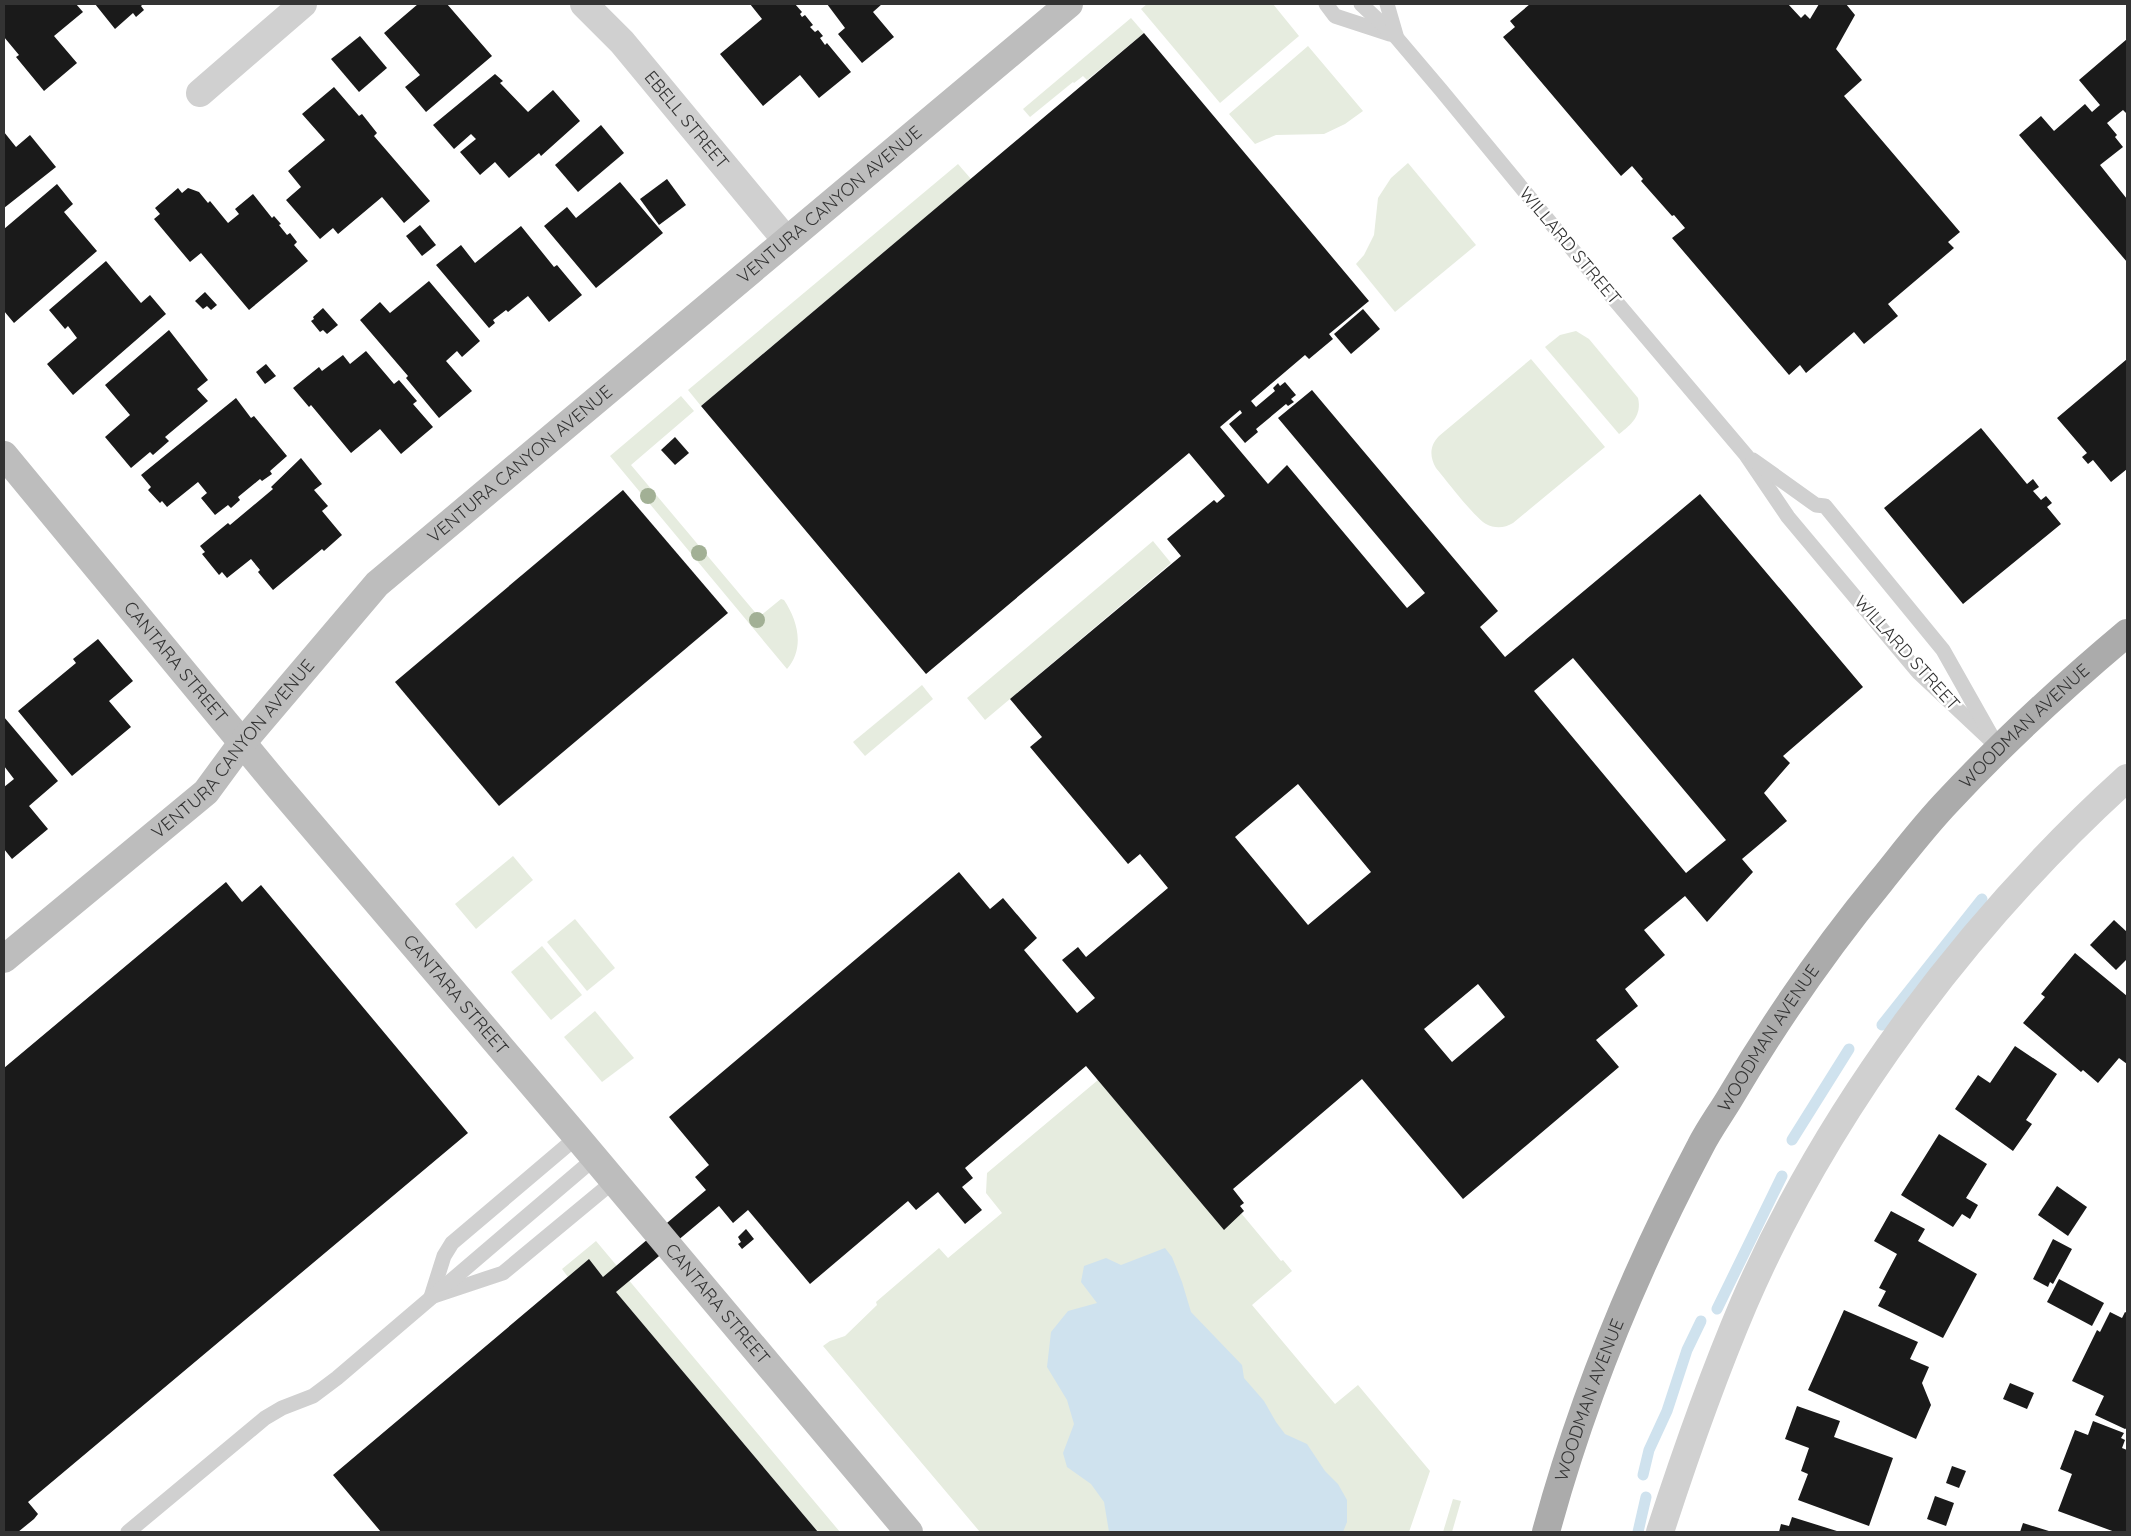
<svg xmlns="http://www.w3.org/2000/svg" width="2131" height="1536" font-family="Quicksand,sans-serif">
  <style>
    .green { fill: #e6ecdf }
    .water { fill: #cfe2ee }
    .lines { fill: none; stroke-linecap: round; stroke-linejoin: round }
    .stream { stroke: #cfe2ee; stroke-width: 11 }
    .building { fill: #1a1a1a; fill-rule: evenodd }
    .lane { stroke: #d0d0d0; stroke-width: 15 }
    .street { stroke: #d0d0d0; stroke-width: 28 }
    .secondary { stroke: #bdbdbd; stroke-width: 28 }
    .primary { stroke: #ababab; stroke-width: 28 }
    .tree { fill: #a2b095 }
    .labels { text-anchor: middle; stroke-width: 5; stroke-linejoin: round; paint-order: stroke }
    .street-label { font-size: 18px; fill: #333; stroke: #fff }
  </style>
  <rect width="100%" height="100%" fill="#fff"/>
  <g class="green">
    <path d="M 1147,4 L 1273,4 L 1299,36 L 1220,103 L 1141,9 Z"/>
    <path d="M 1131,18 L 1144,33 L 1087,80 L 1083,76 L 1074,83 L 1073,82 L 1030,117 L 1023,109 Z"/>
    <path d="M 1308,46 L 1363,111 L 1345,124 L 1324,134 L 1276,135 L 1255,144 L 1229,114 Z"/>
    <path d="M 1408,163 L 1476,245 L 1395,312 L 1356,264 L 1364,255 L 1374,235 L 1378,198 L 1391,178 Z"/>
    <path d="M 958,164 L 971,179 L 701,406 L 688,390 Z"/>
    <path d="M 1576,331 L 1589,339 L 1638,398 C 1642,415 1632,424 1619,434 L 1545,347 L 1560,335 Z"/>
    <path d="M 1531,359 L 1605,447 L 1513,523 C 1505,528 1495,529 1486,524 C 1475,518 1446,480 1436,468 C 1429,456 1430,445 1439,436 Z"/>
    <path d="M 681,396 L 694,411 L 631,465 L 759,617 L 781,599 L 784,600 C 798,621 805,648 787,669 L 610,456 Z"/>
    <path d="M 1153,541 L 1171,563 L 985,720 L 967,698 Z"/>
    <path d="M 922,685 L 933,699 L 865,756 L 853,742 Z"/>
    <path d="M 513,856 L 533,880 L 476,929 L 455,904 Z"/>
    <path d="M 575,919 L 615,968 L 587,991 L 547,942 Z"/>
    <path d="M 542,946 L 582,995 L 551,1020 L 511,972 Z"/>
    <path d="M 595,1011 L 634,1058 L 602,1082 L 564,1037 Z"/>
    <path d="M 1098,1080 L 1224,1229 L 1241,1213 L 1281,1261 L 1283,1260 L 1292,1271 L 1252,1305 L 1335,1404 L 1358,1385 L 1430,1471 L 1409,1532 L 980,1532 L 823,1346 L 830,1341 L 845,1336 L 877,1305 L 876,1302 L 939,1248 L 948,1258 L 1002,1213 L 986,1193 L 987,1173 Z"/>
    <path d="M 596,1241 L 840,1532 L 818,1532 L 589,1260 L 568,1277 L 562,1269 Z"/>
    <path d="M 1453,1499 L 1461,1501 L 1452,1532 L 1443,1532 Z"/>
  </g>
  <path class="water" d="M 1165,1248 L 1172,1257 L 1182,1282 L 1191,1312 L 1242,1365 L 1244,1378 L 1264,1401 L 1276,1422 L 1285,1434 L 1307,1444 L 1325,1471 L 1338,1484 L 1347,1500 L 1347,1522 L 1343,1532 L 1109,1532 L 1104,1502 L 1091,1484 L 1067,1467 L 1063,1453 L 1074,1424 L 1067,1400 L 1047,1367 L 1051,1332 L 1068,1311 L 1097,1303 L 1081,1282 L 1084,1266 L 1106,1258 L 1121,1265 Z"/>
  <g class="lines">
    <g class="stream">
      <path d="M 1882,1025 L 1982,899"/>
      <path d="M 1792,1140 L 1849,1049"/>
      <path d="M 1717,1309 L 1782,1176"/>
      <path d="M 1643,1475 L 1649,1450 L 1667,1411 L 1687,1350 L 1701,1321"/>
      <path d="M 1638,1532 L 1646,1497"/>
    </g>
  </g>
  <g class="building">
    <path d="M 4,4 L 76,4 L 83,12 L 54,36 L 77,63 L 44,91 L 16,57 L 19,55 L 4,37 Z"/>
    <path d="M 95,4 L 143,4 L 141,6 L 144,10 L 136,17 L 133,13 L 115,29 Z"/>
    <path d="M 418,4 L 447,4 L 492,56 L 426,112 L 405,87 L 420,75 L 384,33 Z"/>
    <path d="M 750,4 L 795,4 L 802,12 L 800,14 L 802,17 L 805,15 L 813,25 L 810,27 L 815,32 L 818,30 L 823,36 L 820,38 L 825,45 L 827,43 L 851,72 L 819,98 L 800,75 L 763,106 L 720,54 L 762,19 Z"/>
    <path d="M 827,4 L 882,4 L 873,12 L 894,37 L 862,63 L 838,34 L 845,28 Z"/>
    <path d="M 1530,4 L 1788,4 L 1801,18 L 1805,14 L 1810,19 L 1819,4 L 1846,4 L 1855,15 L 1836,49 L 1862,80 L 1844,96 L 1960,232 L 1948,242 L 1954,248 L 1888,304 L 1898,316 L 1864,344 L 1854,332 L 1806,373 L 1800,365 L 1789,375 L 1672,238 L 1685,228 L 1674,215 L 1672,216 L 1641,181 L 1643,179 L 1632,166 L 1621,176 L 1503,37 L 1515,27 L 1510,21 Z"/>
    <path d="M 1144,33 L 1369,301 L 1329,334 L 1333,339 L 1309,359 L 1305,355 L 1251,401 L 1256,407 L 1275,391 L 1273,388 L 1278,383 L 1280,386 L 1285,382 L 1296,395 L 1291,399 L 1294,402 L 1288,406 L 1286,404 L 1256,429 L 1258,432 L 1245,443 L 1229,424 L 1242,413 L 1240,410 L 1220,427 L 1268,484 L 1287,465 L 1407,608 L 1425,593 L 1278,418 L 1312,390 L 1498,611 L 1480,627 L 1505,657 L 1700,494 L 1863,687 L 1783,756 L 1790,763 L 1764,793 L 1787,821 L 1742,859 L 1753,872 L 1707,922 L 1685,896 L 1644,930 L 1665,955 L 1625,989 L 1638,1006 L 1596,1040 L 1619,1067 L 1463,1199 L 1362,1079 L 1233,1189 L 1244,1203 L 1240,1206 L 1244,1211 L 1224,1230 L 1086,1066 L 965,1168 L 973,1178 L 962,1187 L 982,1210 L 965,1224 L 938,1192 L 916,1210 L 908,1201 L 810,1284 L 748,1210 L 733,1223 L 719,1206 L 616,1292 L 818,1532 L 381,1532 L 333,1475 L 589,1259 L 603,1277 L 706,1190 L 695,1177 L 709,1165 L 669,1117 L 959,872 L 990,909 L 1003,898 L 1037,938 L 1024,950 L 1077,1013 L 1095,998 L 1062,960 L 1078,947 L 1086,957 L 1168,888 L 1140,854 L 1128,864 L 1030,747 L 1042,737 L 1010,699 L 1181,556 L 1167,539 L 1214,500 L 1217,503 L 1225,496 L 1189,453 L 926,674 L 701,406 ZM 1573,658 L 1726,840 L 1686,873 L 1534,691 ZM 1298,784 L 1371,872 L 1308,925 L 1235,837 ZM 1478,984 L 1505,1017 L 1452,1062 L 1424,1029 Z"/>
    <path d="M 360,36 L 387,68 L 359,92 L 331,59 Z"/>
    <path d="M 2127,39 L 2127,114 L 2123,110 L 2107,123 L 2117,135 L 2115,137 L 2123,147 L 2100,165 L 2127,199 L 2127,262 L 2019,135 L 2041,116 L 2054,131 L 2085,104 L 2092,112 L 2100,105 L 2079,80 Z"/>
    <path d="M 495,74 L 503,81 L 500,83 L 528,112 L 553,90 L 580,121 L 541,156 L 539,153 L 509,178 L 495,162 L 480,175 L 460,152 L 476,139 L 471,134 L 454,149 L 433,125 Z"/>
    <path d="M 334,87 L 359,116 L 362,114 L 377,133 L 374,136 L 430,201 L 404,223 L 382,197 L 338,234 L 333,228 L 320,239 L 286,200 L 301,187 L 288,171 L 325,140 L 302,114 Z"/>
    <path d="M 601,125 L 624,153 L 578,192 L 555,165 Z"/>
    <path d="M 4,132 L 16,147 L 30,135 L 56,167 L 4,208 Z"/>
    <path d="M 667,179 L 686,205 L 659,225 L 640,199 Z"/>
    <path d="M 620,182 L 663,233 L 596,288 L 544,226 L 567,207 L 576,218 Z"/>
    <path d="M 57,184 L 73,204 L 64,212 L 97,251 L 14,323 L 4,311 L 4,229 Z"/>
    <path d="M 178,188 L 182,193 L 188,188 L 199,192 L 208,203 L 210,201 L 228,223 L 239,214 L 235,209 L 253,194 L 272,218 L 274,216 L 281,224 L 279,225 L 287,235 L 290,233 L 297,242 L 294,245 L 308,261 L 249,310 L 201,253 L 190,262 L 154,219 L 160,214 L 155,208 Z"/>
    <path d="M 420,225 L 436,245 L 422,256 L 406,236 Z"/>
    <path d="M 521,226 L 554,267 L 557,265 L 582,295 L 549,322 L 528,296 L 508,312 L 506,310 L 493,320 L 495,323 L 489,328 L 436,265 L 461,245 L 475,263 Z"/>
    <path d="M 106,261 L 141,303 L 150,295 L 166,314 L 73,395 L 47,364 L 77,338 L 68,326 L 65,329 L 49,310 Z"/>
    <path d="M 429,281 L 480,341 L 462,357 L 457,351 L 446,361 L 472,391 L 439,418 L 406,378 L 408,376 L 360,320 L 380,302 L 390,313 Z"/>
    <path d="M 205,292 L 217,305 L 211,310 L 207,306 L 203,309 L 195,301 Z"/>
    <path d="M 323,308 L 338,325 L 327,334 L 323,330 L 320,332 L 311,321 L 314,319 L 313,317 Z"/>
    <path d="M 1363,309 L 1380,329 L 1351,354 L 1334,334 Z"/>
    <path d="M 169,330 L 208,380 L 197,389 L 208,401 L 165,437 L 169,441 L 153,455 L 150,452 L 131,468 L 105,437 L 130,415 L 105,385 Z"/>
    <path d="M 366,351 L 394,384 L 399,380 L 417,401 L 413,404 L 433,427 L 401,454 L 380,429 L 351,453 L 311,405 L 309,407 L 293,388 L 319,367 L 322,371 L 343,355 L 350,364 Z"/>
    <path d="M 2127,359 L 2127,469 L 2111,482 L 2093,460 L 2088,464 L 2082,457 L 2087,453 L 2057,418 Z"/>
    <path d="M 266,364 L 276,376 L 265,384 L 256,372 Z"/>
    <path d="M 236,398 L 251,418 L 254,416 L 287,456 L 270,471 L 272,474 L 262,481 L 260,479 L 238,497 L 240,500 L 231,508 L 228,505 L 215,515 L 201,498 L 207,493 L 198,482 L 167,507 L 162,501 L 160,503 L 148,490 L 151,487 L 141,475 Z"/>
    <path d="M 1981,428 L 2027,484 L 2033,479 L 2039,487 L 2033,491 L 2041,500 L 2046,496 L 2052,503 L 2047,507 L 2061,524 L 1963,604 L 1884,508 Z"/>
    <path d="M 675,437 L 689,453 L 675,465 L 661,450 Z"/>
    <path d="M 301,458 L 322,484 L 314,490 L 328,506 L 322,511 L 342,535 L 324,551 L 322,549 L 273,590 L 258,572 L 260,570 L 251,559 L 227,578 L 222,572 L 219,575 L 202,554 L 205,552 L 200,546 L 228,523 L 230,525 L 273,489 L 271,487 Z"/>
    <path d="M 623,490 L 728,613 L 499,806 L 395,682 Z"/>
    <path d="M 98,639 L 133,681 L 109,701 L 131,727 L 72,776 L 18,711 L 76,663 L 73,659 Z"/>
    <path d="M 4,717 L 58,781 L 29,806 L 48,829 L 12,859 L 4,849 L 4,787 L 14,779 L 4,766 Z"/>
    <path d="M 226,882 L 242,902 L 261,885 L 468,1133 L 28,1502 L 38,1514 L 34,1519 L 18,1532 L 4,1532 L 4,1068 Z"/>
    <path d="M 2114,920 L 2127,932 L 2127,959 L 2116,970 L 2090,945 Z"/>
    <path d="M 2075,953 L 2127,996 L 2127,1064 L 2119,1058 L 2098,1083 L 2083,1070 L 2081,1072 L 2023,1023 L 2045,997 L 2041,994 Z"/>
    <path d="M 2015,1046 L 2057,1074 L 2026,1120 L 2032,1124 L 2013,1151 L 1955,1109 L 1978,1075 L 1990,1083 Z"/>
    <path d="M 1939,1134 L 1987,1164 L 1966,1198 L 1978,1205 L 1970,1219 L 1962,1214 L 1953,1227 L 1901,1195 Z"/>
    <path d="M 2057,1186 L 2087,1207 L 2068,1236 L 2038,1215 Z"/>
    <path d="M 1891,1211 L 1925,1229 L 1918,1241 L 1977,1274 L 1943,1338 L 1878,1306 L 1886,1291 L 1879,1288 L 1897,1254 L 1874,1241 Z"/>
    <path d="M 746,1229 L 754,1239 L 742,1249 L 738,1244 L 741,1242 L 738,1237 Z"/>
    <path d="M 2053,1239 L 2072,1249 L 2053,1284 L 2050,1282 L 2048,1287 L 2033,1279 Z"/>
    <path d="M 2059,1279 L 2104,1303 L 2092,1326 L 2047,1302 Z"/>
    <path d="M 1844,1310 L 1918,1342 L 1910,1359 L 1929,1367 L 1922,1383 L 1931,1405 L 1916,1439 L 1808,1390 Z"/>
    <path d="M 2110,1312 L 2122,1318 L 2125,1312 L 2127,1313 L 2127,1428 L 2125,1429 L 2095,1415 L 2104,1396 L 2072,1381 L 2097,1330 L 2100,1332 Z"/>
    <path d="M 2010,1383 L 2034,1393 L 2027,1409 L 2003,1399 Z"/>
    <path d="M 1797,1406 L 1840,1421 L 1834,1437 L 1893,1458 L 1869,1526 L 1798,1500 L 1808,1474 L 1801,1471 L 1809,1448 L 1785,1439 Z"/>
    <path d="M 2093,1421 L 2124,1433 L 2121,1438 L 2125,1440 L 2122,1448 L 2127,1450 L 2127,1532 L 2115,1532 L 2058,1511 L 2072,1474 L 2060,1469 L 2075,1430 L 2088,1435 Z"/>
    <path d="M 1952,1466 L 1966,1471 L 1959,1488 L 1946,1483 Z"/>
    <path d="M 1935,1496 L 1954,1503 L 1946,1526 L 1927,1519 Z"/>
    <path d="M 1792,1517 L 1840,1532 L 1779,1532 L 1781,1524 L 1789,1526 Z"/>
    <path d="M 2023,1523 L 2052,1532 L 2020,1532 Z"/>
  </g>
  <g class="lines">
    <g class="lane">
      <path d="M 1326,4 L 1335,16 L 1390,34"/>
      <path d="M 1361,4 L 1396,37 L 1441,90 L 1591,272 L 1746,455 L 1788,517 L 1918,672 L 1999,748"/>
      <path d="M 1387,4 L 1396,35"/>
      <path d="M 1753,460 L 1816,505 L 1825,506 L 1943,650 L 1991,735"/>
      <path d="M 577,1137 L 452,1243 L 444,1256 L 431,1297 L 503,1273 L 614,1181"/>
      <path d="M 128,1532 L 265,1418 L 282,1408 L 313,1396 L 337,1378 L 595,1158"/>
    </g>
    <g class="street">
      <path id="s1" d="M 584,4 L 622,42 L 786,240"/>
      <path d="M 200,93 L 303,4"/>
      <path d="M 1660,1532 C 1685,1455 1712,1378 1744,1303 C 1829,1107 1969,921 2127,778"/>
    </g>
    <g class="secondary">
      <path id="s2" d="M 4,455 L 278,786 L 577,1137 L 909,1532"/>
      <path id="s3" d="M 4,959 L 206,792 L 242,743 L 377,584 L 1069,4"/>
    </g>
    <path class="primary" id="s4" d="M 1546,1532 C 1582,1399 1635,1270 1700,1147 C 1709,1129 1721,1113 1731,1096 C 1776,1020 1825,949 1881,881 C 1903,854 1924,826 1948,801 C 2004,741 2065,685 2127,633"/>
  </g>
  <g class="tree">
    <circle cx="648" cy="496" r="8"/>
    <circle cx="699" cy="553" r="8"/>
    <circle cx="757" cy="620" r="8"/>
  </g>
  <g class="labels">
    <g class="street-label">
      <text dy="6" stroke="none"><textPath href="#s1" startOffset="155">EBELL STREET</textPath></text>
      <text dy="6" stroke="none"><textPath href="#s3" startOffset="1122">VENTURA CANYON AVENUE</textPath></text>
      <text transform="translate(1570 246) rotate(50)" y="6">WILLARD STREET</text>
      <text dy="6" stroke="none"><textPath href="#s3" startOffset="718">VENTURA CANYON AVENUE</textPath></text>
      <text transform="translate(1907 653) rotate(48)" y="6">WILLARD STREET</text>
      <text dy="6" stroke="none"><textPath href="#s2" startOffset="269">CANTARA STREET</textPath></text>
      <text dy="6" stroke="none"><textPath href="#s4" startOffset="949">WOODMAN AVENUE</textPath></text>
      <text dy="6" stroke="none"><textPath href="#s3" startOffset="312">VENTURA CANYON AVENUE</textPath></text>
      <text dy="6" stroke="none"><textPath href="#s2" startOffset="704">CANTARA STREET</textPath></text>
      <text dy="6" stroke="none"><textPath href="#s4" startOffset="544">WOODMAN AVENUE</textPath></text>
      <text dy="6" stroke="none"><textPath href="#s2" startOffset="1109">CANTARA STREET</textPath></text>
      <text dy="6" stroke="none"><textPath href="#s4" startOffset="139">WOODMAN AVENUE</textPath></text>
    </g>
  </g>
  <rect width="2131" height="1536" fill="none" stroke="#333333" stroke-width="10"/>
</svg>
